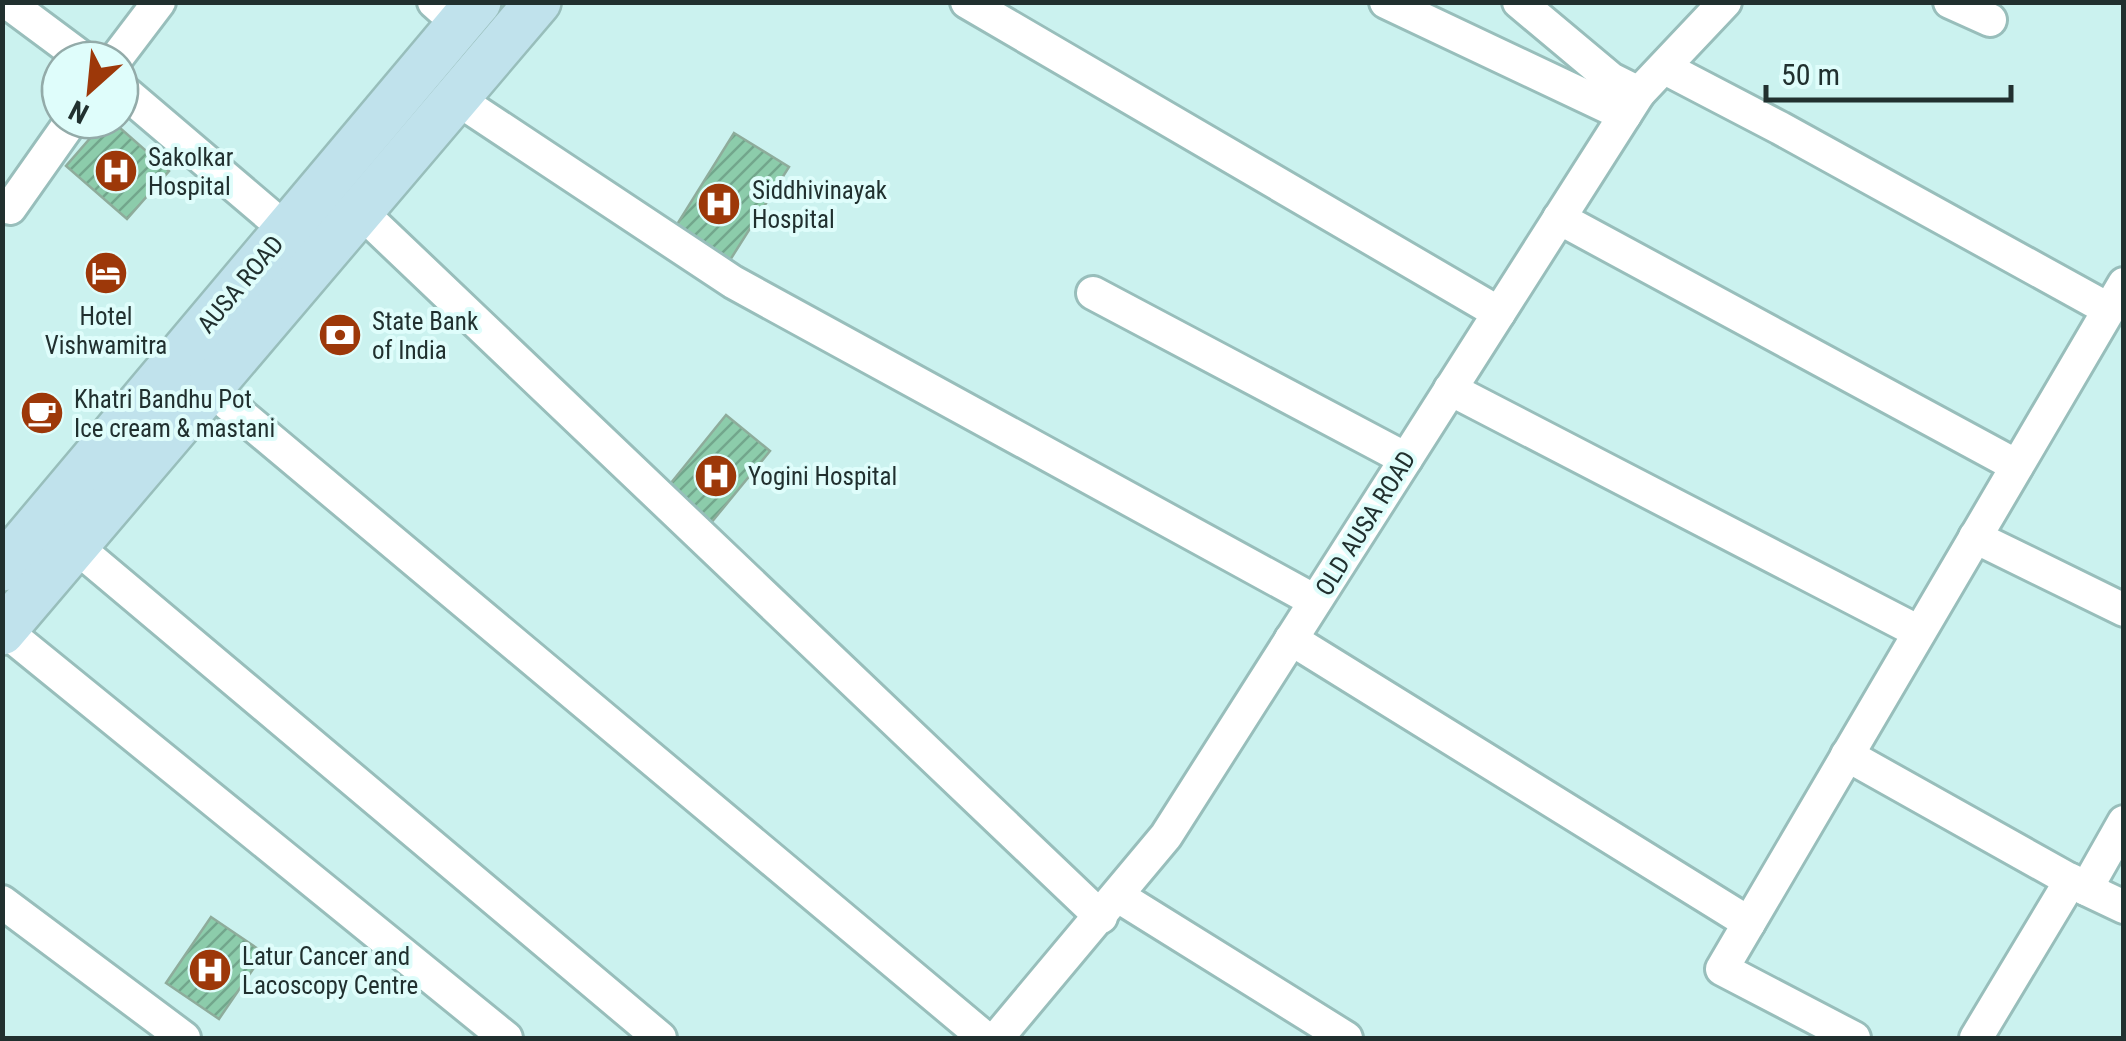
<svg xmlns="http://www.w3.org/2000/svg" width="2126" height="1041" font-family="'Roboto Condensed',sans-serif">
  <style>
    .building { fill: url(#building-hatch); stroke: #8eac9b; stroke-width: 2.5 }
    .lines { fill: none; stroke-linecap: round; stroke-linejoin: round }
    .minor-casing { stroke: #98bebb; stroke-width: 38 }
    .secondary-casing { stroke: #98bebb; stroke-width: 50 }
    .minor { stroke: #fff; stroke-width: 32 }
    .secondary { stroke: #c0e2ec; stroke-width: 45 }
    .labels { text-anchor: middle; stroke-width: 8; stroke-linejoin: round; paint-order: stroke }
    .poi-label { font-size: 25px; fill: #21302f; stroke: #dffdfb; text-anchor: start }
    .street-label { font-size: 25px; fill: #21302f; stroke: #dffdfb }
  </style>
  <defs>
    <pattern id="building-hatch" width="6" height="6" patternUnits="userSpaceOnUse" patternTransform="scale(2.5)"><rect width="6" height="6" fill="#8cccab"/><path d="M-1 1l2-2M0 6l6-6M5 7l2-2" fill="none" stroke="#72a68c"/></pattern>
  </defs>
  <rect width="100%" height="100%" fill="#cbf2ef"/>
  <g class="building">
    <path d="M 106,120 L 111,120 L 169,171 L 127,219 L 66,166 Z"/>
    <path d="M 734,133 L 789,167 L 725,268 L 671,234 Z"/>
    <path d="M 726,415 L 770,451 L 706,529 L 662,494 Z"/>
    <path d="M 211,917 L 264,953 L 219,1019 L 166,983 Z"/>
  </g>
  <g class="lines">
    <g class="minor-casing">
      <g id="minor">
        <path d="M 7,2 L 85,60"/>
        <path d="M 434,2 L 460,25"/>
        <path d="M 967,2 L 1499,313"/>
        <path d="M 1386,2 L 1625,115"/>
        <path d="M 1519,2 L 1611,79 L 1639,93"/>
        <path d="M 1950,2 L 1990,20"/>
        <path d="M 115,60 L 159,2"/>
        <path d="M 1665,68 L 1780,128 L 2108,309"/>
        <path d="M 120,88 L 302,243"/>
        <path d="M 457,99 L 733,282 L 1315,601"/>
        <path d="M 10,208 L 72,120"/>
        <path d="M 361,212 L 1101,917"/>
        <path d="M 1559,218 L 2017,466"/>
        <path d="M 1093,293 L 1406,459"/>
        <path d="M 209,388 L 985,1038"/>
        <path d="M 1450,389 L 1919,632"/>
        <path d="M 1975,537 L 2124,610"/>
        <path d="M 74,545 L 660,1038"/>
        <path d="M 4,630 L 506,1038"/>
        <path d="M 1291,639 L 1749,923"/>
        <path d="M 1847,755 L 2086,889 L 2124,822"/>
        <path d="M 2086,889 L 2124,907"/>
        <path d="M 1118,896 L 1346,1038"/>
        <path d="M 2,902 L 184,1038"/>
        <path d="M 997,1038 L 1166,836 L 1639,93 L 1725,2"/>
        <path d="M 1854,1038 L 1722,969 L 2124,284"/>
        <path d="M 1976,1038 L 2071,880"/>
      </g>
    </g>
    <g class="secondary-casing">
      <g id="secondary">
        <path d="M 2,568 L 478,2"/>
        <path d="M 2,632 L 538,2"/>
      </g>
    </g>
    <use href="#minor" class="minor"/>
    <use href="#secondary" class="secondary"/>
  </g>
  <defs>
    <g id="hospital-disc" transform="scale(2.25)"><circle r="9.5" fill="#9d3809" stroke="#dffdfb"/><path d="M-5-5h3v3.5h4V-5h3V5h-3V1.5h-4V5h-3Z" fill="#fff"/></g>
    <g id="hotel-disc" transform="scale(2.25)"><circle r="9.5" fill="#9d3809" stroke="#dffdfb"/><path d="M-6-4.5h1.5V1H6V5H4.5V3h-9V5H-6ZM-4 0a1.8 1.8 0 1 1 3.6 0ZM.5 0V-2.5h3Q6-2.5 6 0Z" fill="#fff"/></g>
    <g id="bank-disc" transform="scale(2.25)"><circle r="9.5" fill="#9d3809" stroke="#dffdfb"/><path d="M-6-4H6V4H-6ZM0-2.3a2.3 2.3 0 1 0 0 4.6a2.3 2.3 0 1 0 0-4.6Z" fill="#fff"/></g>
    <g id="cafe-disc" transform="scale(2.25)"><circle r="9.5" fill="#9d3809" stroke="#dffdfb"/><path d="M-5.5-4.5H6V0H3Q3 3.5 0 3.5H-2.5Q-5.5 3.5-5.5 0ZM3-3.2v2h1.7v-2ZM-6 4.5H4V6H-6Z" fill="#fff"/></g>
  </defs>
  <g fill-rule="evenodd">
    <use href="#hospital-disc" x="116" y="171"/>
    <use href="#hospital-disc" x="719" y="204"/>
    <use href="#hotel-disc" x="106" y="273"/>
    <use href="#bank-disc" x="340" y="335"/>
    <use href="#cafe-disc" x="42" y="413"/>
    <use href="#hospital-disc" x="716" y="476"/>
    <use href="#hospital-disc" x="210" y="970"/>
  </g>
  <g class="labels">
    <g class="poi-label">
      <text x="148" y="166">Sakolkar<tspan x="148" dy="29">Hospital</tspan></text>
      <text x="752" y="199">Siddhivinayak<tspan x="752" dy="29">Hospital</tspan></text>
      <text x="106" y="325" text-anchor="middle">Hotel<tspan x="106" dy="29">Vishwamitra</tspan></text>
      <text x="372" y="330">State Bank<tspan x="372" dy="29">of India</tspan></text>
      <text x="74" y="408">Khatri Bandhu Pot<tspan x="74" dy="29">Ice cream &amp; mastani</tspan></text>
      <text x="748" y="485">Yogini Hospital</text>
      <text x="242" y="965">Latur Cancer and<tspan x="242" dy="29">Lacoscopy Centre</tspan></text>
    </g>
    <g class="street-label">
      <text transform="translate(240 284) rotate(-50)" y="9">AUSA ROAD</text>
      <text transform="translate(1365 523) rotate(-58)" y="9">OLD AUSA ROAD</text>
    </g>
  </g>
  <rect width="2126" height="1041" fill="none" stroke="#21302f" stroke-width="10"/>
  <g transform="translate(90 90) rotate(207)"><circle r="48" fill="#dffdfb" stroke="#93aba9" stroke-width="2.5"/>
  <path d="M0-8L18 38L0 25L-18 38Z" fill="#9d3809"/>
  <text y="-15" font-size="28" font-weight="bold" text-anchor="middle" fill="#21302f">N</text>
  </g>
  <path d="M1766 85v15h245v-15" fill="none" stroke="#21302f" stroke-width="5"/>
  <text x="1781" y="85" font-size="30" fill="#21302f" stroke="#dffdfb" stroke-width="8" paint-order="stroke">50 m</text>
</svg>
